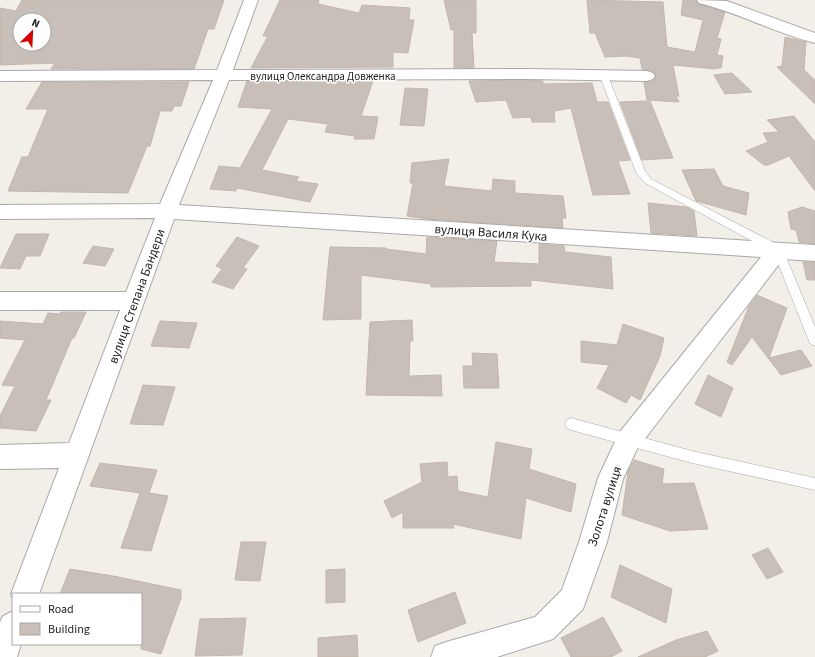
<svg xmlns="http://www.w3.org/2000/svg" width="815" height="657" font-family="'Source Sans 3',sans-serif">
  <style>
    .building { fill: #c7bfb8; stroke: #c4b6ab; fill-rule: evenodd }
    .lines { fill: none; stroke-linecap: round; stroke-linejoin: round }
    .lane-casing { stroke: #a9a9a9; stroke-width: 1 }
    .street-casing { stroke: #a9a9a9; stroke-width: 2 }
    .lane { fill: #fff; fill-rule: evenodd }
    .street { fill: #fff; fill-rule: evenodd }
    .labels { text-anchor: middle; stroke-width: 3; stroke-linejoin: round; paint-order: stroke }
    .far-street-label { font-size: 11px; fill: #222; stroke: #fff }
    .street-label { font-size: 13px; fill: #222; stroke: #fff }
  </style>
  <rect width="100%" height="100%" fill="#f2efe9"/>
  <g class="building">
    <path d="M 22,0 L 224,0 L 214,29 L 208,29 L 194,69 L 51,69 L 55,63 L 0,65 L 0,8 L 16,11 ZM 20,20 L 44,20 L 44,44 L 20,44 Z"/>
    <path d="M 280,0 L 319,0 L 318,4 L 359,13 L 362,5 L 410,8 L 409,20 L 414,20 L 408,53 L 393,52 L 393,67 L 251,68 L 268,36 L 263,36 Z"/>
    <path d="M 444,0 L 476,0 L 476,33 L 472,33 L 474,68 L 454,68 L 454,30 L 451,30 Z"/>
    <path d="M 587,0 L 663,2 L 667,47 L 695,52 L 703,20 L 681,15 L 683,0 L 696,0 L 699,4 L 725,12 L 717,38 L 721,39 L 717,55 L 723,56 L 721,68 L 715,68 L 715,69 L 673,65 L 679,97 L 674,92 L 679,102 L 647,100 L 644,82 L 653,80 L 656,75 L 653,72 L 642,69 L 640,58 L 626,56 L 605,57 L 595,33 L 590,33 Z"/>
    <path d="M 785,37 L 806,42 L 804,70 L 815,80 L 815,104 L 777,67 L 782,66 Z"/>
    <path d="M 732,73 L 752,92 L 725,94 L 714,75 Z"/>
    <path d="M 527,80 L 543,81 L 543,84 L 592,83 L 597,102 L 608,102 L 630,160 L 618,161 L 630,194 L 593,195 L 571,108 L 554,111 L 555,122 L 532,122 L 531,117 L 513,118 L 506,100 L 476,102 L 469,81 Z"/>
    <path d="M 247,81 L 373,81 L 361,116 L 378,117 L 374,139 L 354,139 L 355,136 L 325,132 L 328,124 L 288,119 L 262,170 L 299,177 L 296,181 L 318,184 L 310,202 L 237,188 L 236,191 L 210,189 L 219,166 L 240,168 L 272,109 L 238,107 Z"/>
    <path d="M 42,82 L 189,82 L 181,106 L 174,106 L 172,111 L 160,111 L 150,146 L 147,146 L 128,193 L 8,191 L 22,157 L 28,157 L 48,109 L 26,109 Z"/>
    <path d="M 405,88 L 428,89 L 424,126 L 400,125 Z"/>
    <path d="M 650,101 L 673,158 L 642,160 L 620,102 Z"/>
    <path d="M 794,116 L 815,142 L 815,191 L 789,156 L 768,165 L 764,165 L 746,151 L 768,142 L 763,133 L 779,132 L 767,120 Z"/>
    <path d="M 449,159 L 444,186 L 492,191 L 493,179 L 515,181 L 515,193 L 563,196 L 566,218 L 562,218 L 563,228 L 427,219 L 407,216 L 413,183 L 410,183 L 412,163 Z"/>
    <path d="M 714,169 L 723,186 L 749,193 L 746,215 L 696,201 L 682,170 Z"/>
    <path d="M 648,203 L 686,207 L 694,211 L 697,236 L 651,233 Z"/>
    <path d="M 802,207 L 815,211 L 815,244 L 799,242 L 796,230 L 791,229 L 788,212 Z"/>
    <path d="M 16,234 L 49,234 L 40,256 L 26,256 L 20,269 L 0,268 Z"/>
    <path d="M 237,237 L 259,246 L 243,268 L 247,269 L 233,289 L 212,282 L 222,269 L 216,266 Z"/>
    <path d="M 427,237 L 497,241 L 494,262 L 539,264 L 539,244 L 564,246 L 565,252 L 611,257 L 613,289 L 531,280 L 531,286 L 431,287 L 431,284 L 361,275 L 361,319 L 323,320 L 330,247 L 386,248 L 386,249 L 426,254 Z"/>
    <path d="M 93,246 L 114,249 L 105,266 L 83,263 Z"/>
    <path d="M 803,262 L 815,262 L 815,280 L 807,280 Z"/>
    <path d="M 757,295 L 787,308 L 769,358 L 801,350 L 812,366 L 781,375 L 752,337 L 732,365 L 727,362 L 749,306 Z"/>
    <path d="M 61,312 L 86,312 L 74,338 L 72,338 L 46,400 L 51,400 L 36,431 L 0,428 L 0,416 L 15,386 L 2,385 L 25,340 L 0,338 L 0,321 L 43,324 L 48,313 L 60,314 Z"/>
    <path d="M 412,320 L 413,341 L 410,341 L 409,376 L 441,375 L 442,396 L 366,395 L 370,322 Z"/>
    <path d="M 160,321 L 197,323 L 189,348 L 151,346 Z"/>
    <path d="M 623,324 L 664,338 L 660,356 L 640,400 L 631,395 L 626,403 L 597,388 L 609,365 L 581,362 L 581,341 L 617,345 Z"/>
    <path d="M 472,353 L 497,354 L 499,388 L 464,388 L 463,366 L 473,366 Z"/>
    <path d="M 708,375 L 733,388 L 721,417 L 695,404 Z"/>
    <path d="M 143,385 L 175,387 L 163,425 L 130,424 Z"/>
    <path d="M 496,442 L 532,449 L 529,469 L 576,484 L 571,512 L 526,498 L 521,539 L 453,524 L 454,528 L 403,528 L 403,512 L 392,518 L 384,501 L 422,482 L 420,464 L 447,462 L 448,477 L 457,476 L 458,491 L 488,497 Z"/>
    <path d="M 634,460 L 664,469 L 662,484 L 694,483 L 708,529 L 670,531 L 622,515 L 628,472 Z"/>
    <path d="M 100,463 L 157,470 L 149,493 L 168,496 L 151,551 L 121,548 L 140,493 L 90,486 Z"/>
    <path d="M 241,542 L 266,542 L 260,581 L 235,580 Z"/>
    <path d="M 768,548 L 783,572 L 767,579 L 752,555 Z"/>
    <path d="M 620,565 L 672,589 L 666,623 L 611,597 Z"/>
    <path d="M 70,569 L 113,576 L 181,590 L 181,598 L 161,654 L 141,649 L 141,594 L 60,594 Z"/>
    <path d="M 345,569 L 345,602 L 326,603 L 326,570 Z"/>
    <path d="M 455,592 L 466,623 L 418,642 L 408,610 Z"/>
    <path d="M 603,617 L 622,651 L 611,657 L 571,657 L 561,638 Z"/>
    <path d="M 246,618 L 242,655 L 195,656 L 200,619 Z"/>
    <path d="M 707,631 L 718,651 L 705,657 L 638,657 L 676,640 Z"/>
    <path d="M 357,635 L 358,657 L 318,657 L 318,638 Z"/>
  </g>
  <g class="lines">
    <g class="lane-casing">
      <g id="lane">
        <path d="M 601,74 L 604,74 L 608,76 L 645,171 L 651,179 L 782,247 L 815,327 L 815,346 L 811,344 L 809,341 L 774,253 L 645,183 L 636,172 L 600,76 Z"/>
        <path d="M 571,418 L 692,451 L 815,478 L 815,490 L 692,463 L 571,430 L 567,428 L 565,424 L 567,420 Z"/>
      </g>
    </g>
    <g class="street-casing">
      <g id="street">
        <path d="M 244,0 L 258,0 L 233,70 L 527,69 L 647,71 L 653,73 L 655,76 L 653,79 L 647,81 L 527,79 L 229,80 L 179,205 L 815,245 L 815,261 L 783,259 L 637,449 L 623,479 L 607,542 L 583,609 L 553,639 L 497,657 L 431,657 L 435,646 L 446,642 L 535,617 L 562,590 L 579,542 L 598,478 L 619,433 L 761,257 L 174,219 L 39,594 L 13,594 L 13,599 L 11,594 L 59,468 L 0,469 L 0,445 L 69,443 L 120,310 L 0,310 L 0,292 L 126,292 L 155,218 L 0,219 L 0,205 L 160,204 L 213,80 L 0,81 L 0,71 L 217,70 Z"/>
        <path d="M 697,0 L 727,1 L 815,33 L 815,43 C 775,33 739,13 699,3 Z"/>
        <path d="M 13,611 L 13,644 L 21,644 L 17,657 L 0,657 L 0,622 L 3,616 Z"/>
      </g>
    </g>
    <use href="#lane" class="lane"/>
    <use href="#street" class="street"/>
  </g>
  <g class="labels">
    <g class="far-street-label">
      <text x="323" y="80">вулиця Олександра Довженка</text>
    </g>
    <g class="street-label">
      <text transform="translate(491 232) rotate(4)" y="5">вулиця Василя Кука</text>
      <text transform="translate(136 296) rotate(-70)" y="5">вулиця Степана Бандери</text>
      <text transform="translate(604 506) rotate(-72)" y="5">Золота вулиця</text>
    </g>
  </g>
  <rect x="12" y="593" width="130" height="52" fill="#ffffff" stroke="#a7a7a7"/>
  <rect x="20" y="606" width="20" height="6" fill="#ffffff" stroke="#a7a7a7"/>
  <text x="48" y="613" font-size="12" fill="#222222">Road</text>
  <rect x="20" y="623" width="20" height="12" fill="#c7bfb8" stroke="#a7a7a7"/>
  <text x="48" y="633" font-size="12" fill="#222222">Building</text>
  <g transform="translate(32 32) rotate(24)"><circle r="19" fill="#ffffff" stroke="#a7a7a7"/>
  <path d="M0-3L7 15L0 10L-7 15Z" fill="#d40000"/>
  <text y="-6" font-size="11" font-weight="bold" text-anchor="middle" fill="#222222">N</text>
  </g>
</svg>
